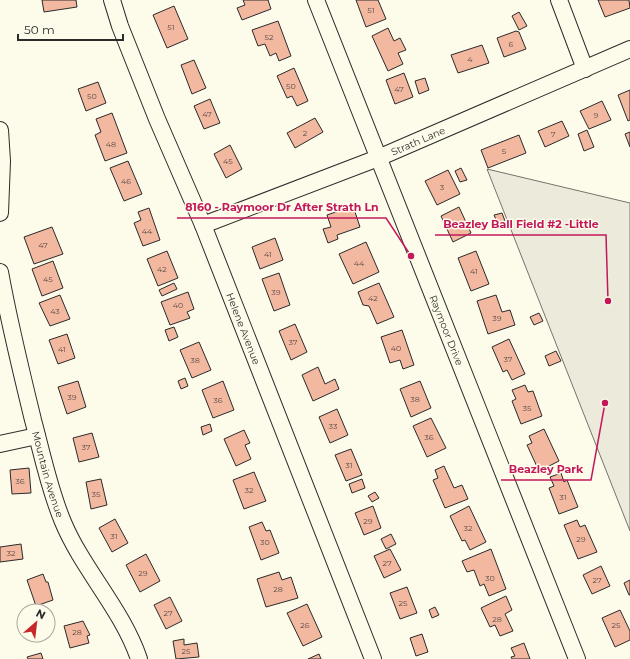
<svg xmlns="http://www.w3.org/2000/svg" width="630" height="659" font-family="Montserrat,sans-serif">
  <style>
    .green { fill: #ecebdb; stroke: #74746e }
    .building { fill: #f2b8a0; stroke: #2b2b2b }
    .lines { fill: none; stroke-linecap: round; stroke-linejoin: round }
    .minor-casing { stroke: #2b2b2b; stroke-width: 18 }
    .minor { stroke: #fdfbea; stroke-width: 16 }
    .labels { text-anchor: middle; stroke-width: 3; stroke-linejoin: round; paint-order: stroke }
    .number-label { font-size: 8px; fill: #5d4e48 }
    .street-label { font-size: 10px; fill: #2b2b2b; stroke: #fdfbea }
    .leader { fill: none; stroke: #c2185b; stroke-width: 1.5 }
    .callout-dot { fill: #c2185b; stroke: #fdfbea; stroke-width: 1.5 }
    .callout-label { font-size: 11px; text-anchor: middle; font-weight: bold; fill: #c2185b; stroke: #fdfbea; stroke-width: 3; stroke-linejoin: round; paint-order: stroke }
  </style>
  <rect width="100%" height="100%" fill="#fdfbea"/>
  <path class="green" d="M 487,169 L 630,203 L 630,531 Z"/>
  <g class="building">
    <path d="M 42,0 L 76,0 L 77,7 L 44,12 Z"/>
    <path d="M 243,0 L 268,0 L 271,9 L 242,20 L 237,8 L 245,5 Z"/>
    <path d="M 356,0 L 378,0 L 386,19 L 366,27 Z"/>
    <path d="M 598,0 L 629,0 L 630,8 L 605,17 Z"/>
    <path d="M 174,6 L 188,39 L 167,48 L 153,15 Z"/>
    <path d="M 519,12 L 527,26 L 519,30 L 512,16 Z"/>
    <path d="M 278,21 L 291,56 L 279,61 L 276,53 L 270,56 L 265,44 L 258,46 L 252,30 Z"/>
    <path d="M 388,28 L 394,41 L 400,38 L 406,50 L 398,53 L 403,64 L 388,71 L 372,36 Z"/>
    <path d="M 516,31 L 519,32 L 526,49 L 504,57 L 497,38 Z"/>
    <path d="M 482,45 L 489,63 L 458,73 L 451,55 Z"/>
    <path d="M 194,60 L 206,88 L 192,94 L 181,65 Z"/>
    <path d="M 294,68 L 308,101 L 297,106 L 292,96 L 287,98 L 277,76 Z"/>
    <path d="M 404,73 L 413,97 L 395,104 L 386,80 Z"/>
    <path d="M 425,78 L 429,90 L 419,94 L 415,81 Z"/>
    <path d="M 98,82 L 106,103 L 86,111 L 78,89 Z"/>
    <path d="M 630,90 L 630,120 L 628,121 L 618,95 Z"/>
    <path d="M 210,99 L 220,123 L 204,129 L 194,106 Z"/>
    <path d="M 602,101 L 611,120 L 589,129 L 580,111 Z"/>
    <path d="M 112,113 L 127,153 L 105,161 L 95,135 L 101,132 L 96,119 Z"/>
    <path d="M 315,118 L 323,132 L 295,148 L 287,133 Z"/>
    <path d="M 562,121 L 569,136 L 545,147 L 538,131 Z"/>
    <path d="M 587,130 L 594,147 L 584,151 L 578,134 Z"/>
    <path d="M 630,132 L 630,147 L 625,134 Z"/>
    <path d="M 519,135 L 526,153 L 488,168 L 481,150 Z"/>
    <path d="M 230,145 L 242,169 L 226,178 L 214,154 Z"/>
    <path d="M 128,161 L 142,194 L 124,201 L 110,168 Z"/>
    <path d="M 461,168 L 467,180 L 460,182 L 455,171 Z"/>
    <path d="M 448,170 L 460,194 L 437,205 L 425,181 Z"/>
    <path d="M 353,206 L 360,227 L 337,235 L 338,239 L 328,243 L 323,229 L 331,227 L 327,215 Z"/>
    <path d="M 459,207 L 471,233 L 453,242 L 441,216 Z"/>
    <path d="M 149,208 L 160,240 L 143,246 L 134,223 L 141,220 L 138,212 Z"/>
    <path d="M 502,213 L 505,221 L 498,224 L 494,215 Z"/>
    <path d="M 52,227 L 63,254 L 34,264 L 24,237 Z"/>
    <path d="M 275,238 L 283,260 L 260,269 L 252,247 Z"/>
    <path d="M 366,242 L 379,272 L 353,284 L 339,254 Z"/>
    <path d="M 167,251 L 178,278 L 158,286 L 147,259 Z"/>
    <path d="M 476,251 L 489,284 L 471,291 L 458,258 Z"/>
    <path d="M 53,261 L 63,288 L 42,296 L 32,269 Z"/>
    <path d="M 279,273 L 290,305 L 274,311 L 262,279 Z"/>
    <path d="M 174,283 L 177,289 L 162,296 L 159,290 Z"/>
    <path d="M 379,283 L 394,317 L 377,324 L 369,306 L 363,305 L 358,292 Z"/>
    <path d="M 188,292 L 194,309 L 187,312 L 190,318 L 170,325 L 161,302 Z"/>
    <path d="M 60,295 L 70,319 L 50,326 L 39,303 Z"/>
    <path d="M 496,295 L 502,312 L 510,310 L 515,325 L 488,334 L 477,301 Z"/>
    <path d="M 539,313 L 543,321 L 534,325 L 530,317 Z"/>
    <path d="M 295,324 L 307,352 L 291,360 L 279,331 Z"/>
    <path d="M 174,327 L 178,337 L 169,341 L 165,330 Z"/>
    <path d="M 402,330 L 414,365 L 403,369 L 400,360 L 390,363 L 381,337 Z"/>
    <path d="M 67,334 L 75,358 L 58,364 L 49,340 Z"/>
    <path d="M 509,339 L 525,374 L 512,380 L 507,370 L 503,372 L 492,347 Z"/>
    <path d="M 199,342 L 211,370 L 192,378 L 180,350 Z"/>
    <path d="M 556,351 L 561,361 L 549,366 L 545,356 Z"/>
    <path d="M 318,367 L 325,384 L 335,379 L 339,389 L 313,401 L 302,375 Z"/>
    <path d="M 185,378 L 188,386 L 181,389 L 178,381 Z"/>
    <path d="M 78,381 L 86,407 L 67,414 L 58,387 Z"/>
    <path d="M 223,381 L 234,410 L 213,418 L 202,390 Z"/>
    <path d="M 420,381 L 431,408 L 411,417 L 400,389 Z"/>
    <path d="M 525,385 L 528,392 L 533,391 L 542,416 L 521,424 L 512,401 L 516,399 L 512,390 Z"/>
    <path d="M 337,409 L 348,435 L 330,443 L 319,417 Z"/>
    <path d="M 431,418 L 446,448 L 427,457 L 413,426 Z"/>
    <path d="M 210,424 L 212,431 L 203,435 L 201,427 Z"/>
    <path d="M 544,429 L 559,461 L 539,471 L 527,445 L 532,443 L 529,436 Z"/>
    <path d="M 244,430 L 250,443 L 245,445 L 251,459 L 236,466 L 224,439 Z"/>
    <path d="M 92,433 L 99,457 L 79,462 L 73,438 Z"/>
    <path d="M 351,449 L 362,475 L 346,481 L 335,455 Z"/>
    <path d="M 444,466 L 454,488 L 462,485 L 468,499 L 445,508 L 433,480 L 438,478 L 435,470 Z"/>
    <path d="M 29,468 L 31,493 L 12,494 L 10,470 Z"/>
    <path d="M 254,472 L 266,501 L 244,509 L 233,480 Z"/>
    <path d="M 561,473 L 564,482 L 567,480 L 578,507 L 559,514 L 549,488 L 554,486 L 550,477 Z"/>
    <path d="M 101,479 L 107,505 L 91,509 L 86,482 Z"/>
    <path d="M 362,479 L 365,488 L 352,493 L 349,484 Z"/>
    <path d="M 375,492 L 379,498 L 372,502 L 368,496 Z"/>
    <path d="M 373,506 L 381,528 L 364,535 L 355,513 Z"/>
    <path d="M 469,506 L 486,542 L 470,550 L 465,540 L 462,541 L 450,516 Z"/>
    <path d="M 115,519 L 128,543 L 112,552 L 99,528 Z"/>
    <path d="M 577,520 L 580,527 L 585,525 L 597,552 L 578,559 L 564,525 Z"/>
    <path d="M 262,522 L 266,531 L 270,530 L 279,553 L 261,560 L 249,527 Z"/>
    <path d="M 391,534 L 396,544 L 386,549 L 381,539 Z"/>
    <path d="M 21,544 L 23,559 L 0,562 L 0,547 Z"/>
    <path d="M 390,549 L 401,570 L 384,578 L 374,556 Z"/>
    <path d="M 491,549 L 506,589 L 489,596 L 484,584 L 480,586 L 474,570 L 467,572 L 462,561 Z"/>
    <path d="M 146,554 L 160,581 L 140,592 L 126,565 Z"/>
    <path d="M 601,566 L 610,586 L 592,594 L 583,575 Z"/>
    <path d="M 279,572 L 282,580 L 291,577 L 298,598 L 266,607 L 257,579 Z"/>
    <path d="M 43,574 L 46,582 L 48,582 L 53,600 L 36,606 L 27,580 Z"/>
    <path d="M 630,580 L 630,595 L 629,595 L 624,583 Z"/>
    <path d="M 407,587 L 417,613 L 400,619 L 390,593 Z"/>
    <path d="M 506,596 L 512,610 L 505,614 L 513,631 L 500,636 L 495,625 L 490,627 L 481,608 Z"/>
    <path d="M 170,597 L 182,621 L 166,629 L 154,605 Z"/>
    <path d="M 307,604 L 322,637 L 303,646 L 287,613 Z"/>
    <path d="M 435,607 L 439,615 L 432,618 L 429,610 Z"/>
    <path d="M 620,610 L 630,631 L 630,640 L 615,647 L 602,618 Z"/>
    <path d="M 83,621 L 90,635 L 87,636 L 89,643 L 70,648 L 64,626 Z"/>
    <path d="M 422,634 L 428,652 L 416,656 L 410,638 Z"/>
    <path d="M 184,639 L 184,645 L 197,643 L 199,657 L 176,659 L 173,641 Z"/>
    <path d="M 524,643 L 530,659 L 512,659 L 511,657 L 515,656 L 511,648 Z"/>
    <path d="M 41,653 L 43,659 L 28,659 L 27,657 Z"/>
    <path d="M 319,654 L 321,659 L 308,659 Z"/>
  </g>
  <g class="lines">
    <g class="minor-casing">
      <g id="minor">
        <path id="s1" d="M 112,0 L 120,26 L 157,119 L 203,225 L 373,659"/>
        <path id="s2" d="M 316,0 L 577,659"/>
        <path d="M 559,0 L 585,69"/>
        <path d="M 0,130 L 2,161 L 0,213"/>
        <path id="s3" d="M 203,225 L 378,158 L 630,49"/>
        <path id="s4" d="M 0,272 C 9,322 21,371 33,420 C 42,453 49,489 63,522 C 83,570 122,609 139,659"/>
        <path d="M 0,444 L 37,436"/>
      </g>
    </g>
    <use href="#minor" class="minor"/>
  </g>
  <g class="labels">
    <g class="number-label">
      <text x="371" y="13">51</text>
      <text x="171" y="30">51</text>
      <text x="269" y="40">52</text>
      <text x="511" y="47">6</text>
      <text x="470" y="62">4</text>
      <text x="291" y="89">50</text>
      <text x="399" y="92">47</text>
      <text x="92" y="99">50</text>
      <text x="207" y="117">47</text>
      <text x="596" y="118">9</text>
      <text x="305" y="136">2</text>
      <text x="553" y="137">7</text>
      <text x="111" y="147">48</text>
      <text x="504" y="154">5</text>
      <text x="228" y="164">45</text>
      <text x="126" y="184">46</text>
      <text x="442" y="190">3</text>
      <text x="147" y="234">44</text>
      <text x="43" y="248">47</text>
      <text x="268" y="257">41</text>
      <text x="359" y="266">44</text>
      <text x="162" y="272">42</text>
      <text x="474" y="274">41</text>
      <text x="48" y="282">45</text>
      <text x="276" y="295">39</text>
      <text x="373" y="301">42</text>
      <text x="178" y="308">40</text>
      <text x="55" y="314">43</text>
      <text x="497" y="321">39</text>
      <text x="293" y="345">37</text>
      <text x="396" y="351">40</text>
      <text x="62" y="352">41</text>
      <text x="508" y="362">37</text>
      <text x="195" y="363">38</text>
      <text x="72" y="400">39</text>
      <text x="415" y="402">38</text>
      <text x="218" y="403">36</text>
      <text x="527" y="411">35</text>
      <text x="333" y="429">33</text>
      <text x="429" y="440">36</text>
      <text x="86" y="450">37</text>
      <text x="349" y="468">31</text>
      <text x="20" y="484">36</text>
      <text x="249" y="493">32</text>
      <text x="96" y="497">35</text>
      <text x="563" y="500">31</text>
      <text x="368" y="524">29</text>
      <text x="468" y="531">32</text>
      <text x="114" y="539">31</text>
      <text x="581" y="542">29</text>
      <text x="265" y="545">30</text>
      <text x="11" y="556">32</text>
      <text x="387" y="566">27</text>
      <text x="143" y="576">29</text>
      <text x="490" y="581">30</text>
      <text x="597" y="583">27</text>
      <text x="278" y="592">28</text>
      <text x="403" y="606">25</text>
      <text x="168" y="616">27</text>
      <text x="497" y="622">28</text>
      <text x="305" y="628">26</text>
      <text x="616" y="628">25</text>
      <text x="77" y="635">28</text>
      <text x="186" y="654">25</text>
    </g>
    <g class="street-label">
      <text dy="4" stroke="none"><textPath href="#s3" startOffset="231">Strath Lane</textPath></text>
      <text dy="4" stroke="none"><textPath href="#s1" startOffset="354">Helene Avenue</textPath></text>
      <text dy="4" stroke="none"><textPath href="#s2" startOffset="355">Raymoor Drive</textPath></text>
      <text dy="4" stroke="none"><textPath href="#s4" startOffset="208">Mountain Avenue</textPath></text>
    </g>
  </g>
  <path class="leader" d="M411 256L386 218H177M608 301L606 235H435M605 403L591 480H501"/>
  <g class="callout-dot">
    <circle cx="411" cy="256" r="4"/>
    <circle cx="608" cy="301" r="4"/>
    <circle cx="605" cy="403" r="4"/>
  </g>
  <g class="callout-label">
    <text x="282" y="211">8160 - Raymoor Dr After Strath Ln</text>
    <text x="521" y="228">Beazley Ball Field #2 -Little</text>
    <text x="546" y="473">Beazley Park</text>
  </g>
  <g transform="translate(36 623) rotate(28)"><circle r="19" fill="#fdfbea" stroke="#a9a89e"/>
  <path d="M0-3L7 15L0 10L-7 15Z" fill="#c62828"/>
  <text y="-6" font-size="11" font-weight="bold" text-anchor="middle" fill="#2b2b2b">N</text>
  </g>
  <path d="M18 34v6h105v-6" fill="none" stroke="#2b2b2b" stroke-width="2"/>
  <text x="24" y="34" font-size="12" fill="#2b2b2b" stroke="#fdfbea" stroke-width="3" paint-order="stroke">50 m</text>
</svg>
